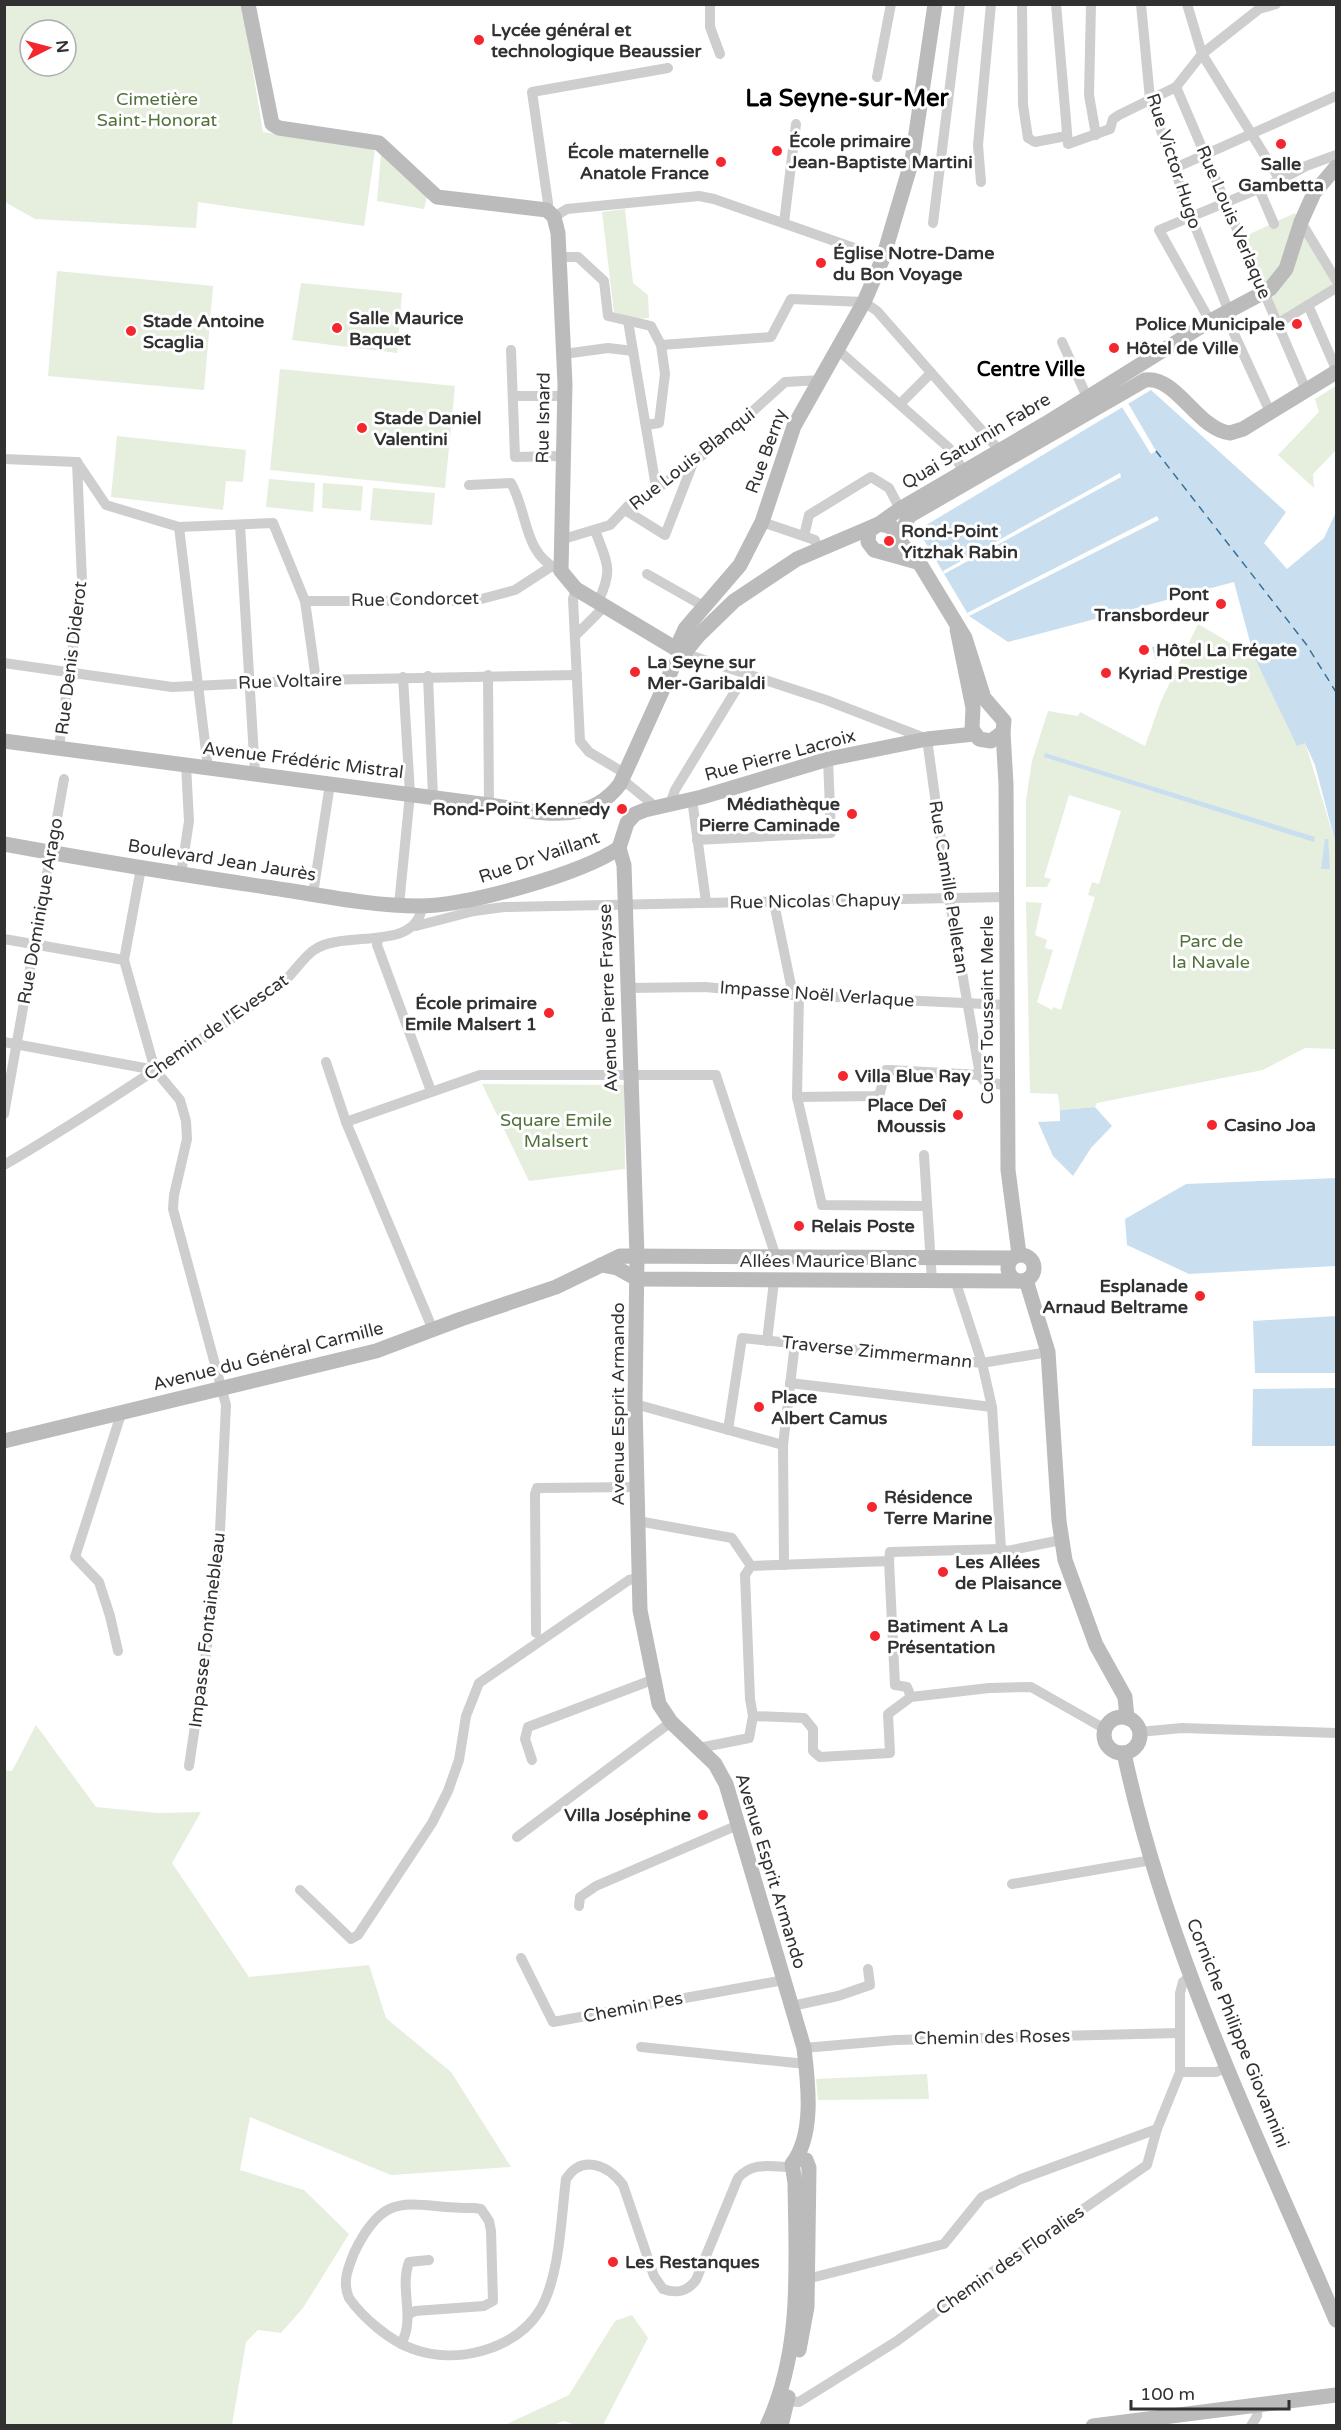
<svg xmlns="http://www.w3.org/2000/svg" width="1341" height="2430" font-family="'Varela Round',sans-serif">
  <style>
    .green { fill: #e6eede; fill-rule: evenodd }
    .water { fill: #c9dfef }
    .pier { fill: #fff }
    .lines { fill: none; stroke-linecap: round; stroke-linejoin: round }
    .ferry { stroke: #37709a; stroke-width: 1.5; stroke-dasharray: 8 6; stroke-linecap: butt }
    .street { stroke: #cecece; stroke-width: 10 }
    .secondary { stroke: #bbb; stroke-width: 15 }
    .poi-dot { fill: #f3272d; stroke: #fff; stroke-width: 2 }
    .labels { text-anchor: middle; stroke-width: 6; stroke-linejoin: round; paint-order: stroke }
    .poi-label { font-size: 18px; font-weight: bold; fill: #313131; stroke: #fff; text-anchor: start }
    .park-label { font-size: 18px; fill: #51713a; stroke: #fff }
    .street-label { font-size: 18px; fill: #313131; stroke: #fff }
    .neighbourhood-label { font-size: 20px; font-weight: bold; fill: #000; stroke: #fff }
    .district-label { font-size: 24px; font-weight: bold; fill: #000; stroke: #fff }
  </style>
  <rect width="100%" height="100%" fill="#fff"/>
  <g class="green">
    <path d="M 4,5 L 242,5 L 263,132 L 371,148 L 375,151 L 364,226 L 198,202 L 196,228 L 35,219 L 5,202 ZM 30,30 L 66,30 L 66,66 L 30,66 Z"/>
    <path d="M 381,155 L 427,196 L 424,209 L 377,201 Z"/>
    <path d="M 625,209 L 633,283 L 648,295 L 649,318 L 637,319 L 614,312 L 602,212 Z"/>
    <path d="M 1295,213 L 1335,288 L 1277,324 L 1241,238 Z"/>
    <path d="M 57,271 L 213,286 L 204,390 L 48,376 Z"/>
    <path d="M 301,283 L 402,293 L 397,353 L 292,340 Z"/>
    <path d="M 280,369 L 455,386 L 445,488 L 270,470 Z"/>
    <path d="M 1336,386 L 1336,450 L 1313,474 L 1314,488 L 1278,455 L 1319,412 L 1315,399 Z"/>
    <path d="M 117,436 L 246,450 L 243,482 L 226,481 L 223,510 L 111,497 Z"/>
    <path d="M 269,479 L 315,483 L 313,512 L 266,507 Z"/>
    <path d="M 323,483 L 363,486 L 361,511 L 322,508 Z"/>
    <path d="M 373,488 L 435,493 L 432,525 L 370,520 Z"/>
    <path d="M 1198,624 L 1254,657 L 1297,745 L 1305,742 L 1336,845 L 1336,1049 L 1305,1048 L 1263,1070 L 1097,1103 L 1095,1107 L 1060,1110 L 1058,1094 L 1030,1093 L 1026,902 L 1042,903 L 1035,935 L 1047,940 L 1045,948 L 1053,950 L 1037,1002 L 1052,1010 L 1053,1007 L 1061,1010 L 1095,897 L 1088,895 L 1092,882 L 1099,884 L 1121,811 L 1069,795 L 1044,877 L 1051,879 L 1047,887 L 1026,887 L 1026,800 L 1032,761 L 1048,711 L 1078,716 L 1080,712 L 1145,746 L 1161,701 Z"/>
    <path d="M 482,1084 L 624,1085 L 625,1169 L 529,1181 Z"/>
    <path d="M 36,1725 L 96,1807 L 157,1813 L 201,1812 L 172,1863 L 249,1977 L 369,1965 L 386,2018 L 451,2072 L 511,2167 L 391,2175 L 250,2117 L 240,2170 L 304,2190 L 349,2234 L 303,2308 L 281,2333 L 258,2330 L 246,2342 L 232,2425 L 5,2425 L 4,1770 L 12,1771 Z"/>
    <path d="M 927,2074 L 929,2099 L 818,2100 L 816,2079 Z"/>
    <path d="M 632,2315 L 648,2338 L 603,2425 L 576,2425 L 564,2421 L 552,2425 L 505,2425 L 569,2395 L 615,2321 Z"/>
  </g>
  <g class="water">
    <path d="M 1151,390 L 1286,512 L 1264,543 L 1287,569 L 1324,538 L 1336,512 L 1336,845 L 1315,765 L 1305,743 L 1297,746 L 1254,657 L 1234,582 L 1008,642 L 969,616 L 918,530 Z"/>
    <path d="M 1170,643 L 1173,654 L 1155,659 L 1152,647 Z"/>
    <path d="M 1045,753 L 1315,837 L 1314,842 L 1044,757 Z"/>
    <path d="M 1325,839 L 1328,839 L 1330,869 L 1321,869 Z"/>
    <path d="M 1095,1107 L 1112,1126 L 1091,1148 L 1073,1176 L 1053,1156 L 1038,1122 L 1060,1121 L 1060,1110 Z"/>
    <path d="M 1336,1178 L 1336,1266 L 1189,1274 L 1127,1245 L 1125,1219 L 1186,1184 Z"/>
    <path d="M 1336,1316 L 1336,1373 L 1255,1373 L 1253,1321 Z"/>
    <path d="M 1336,1388 L 1336,1446 L 1252,1446 L 1253,1389 Z"/>
  </g>
  <g class="pier">
    <path d="M 1128,403 L 1156,451 L 1151,454 L 1122,407 Z"/>
    <path d="M 1120,473 L 1121,477 L 944,574 L 943,571 Z"/>
    <path d="M 1157,516 L 1159,520 L 969,616 L 967,613 Z"/>
  </g>
  <g class="lines">
    <path class="ferry" d="M 1156,451 L 1306,644 L 1336,692"/>
    <g class="street">
      <path d="M 710,4 L 710,27 L 720,54"/>
      <path d="M 1022,4 L 1023,105 L 1028,138 L 1035,142 L 1066,136"/>
      <path d="M 1056,4 L 1068,144 L 1110,129 L 1113,119 L 1119,115 L 1176,87 L 1202,54 L 1259,9 L 1276,4"/>
      <path d="M 1091,4 L 1089,95 L 1096,135"/>
      <path d="M 1141,4 L 1150,99 L 1191,216 L 1229,312"/>
      <path d="M 1187,4 L 1202,54 L 1280,180"/>
      <path d="M 877,77 L 891,4"/>
      <path d="M 1176,87 L 1306,390"/>
      <path d="M 1175,168 L 1336,96"/>
      <path d="M 981,182 L 978,145 L 991,4"/>
      <path d="M 1259,189 L 1274,224"/>
      <path d="M 547,210 L 548,203 L 532,92 L 668,68"/>
      <path d="M 554,217 L 567,209 L 699,196 L 714,199 L 883,258"/>
      <path d="M 1301,222 L 1336,280"/>
      <path d="M 784,223 L 796,124"/>
      <path d="M 933,223 L 960,4"/>
      <path d="M 558,257 L 578,257 L 604,281 L 608,316 L 651,326 L 661,345 L 771,337 L 791,299 L 864,302 L 877,311 L 999,450"/>
      <path d="M 1308,305 L 1336,369"/>
      <path d="M 1225,314 L 1270,412"/>
      <path d="M 628,321 L 656,487"/>
      <path d="M 1210,321 L 1159,230 L 1280,180 L 1306,166 L 1336,155"/>
      <path d="M 1277,324 L 1336,288"/>
      <path d="M 1062,342 L 1087,397"/>
      <path d="M 511,350 L 515,457 L 562,456"/>
      <path d="M 838,350 L 949,448"/>
      <path d="M 564,354 L 608,348 L 633,351"/>
      <path d="M 513,396 L 564,396"/>
      <path d="M 901,403 L 931,373"/>
      <path d="M 646,425 L 659,423 L 665,374 L 661,345"/>
      <path d="M 4,459 L 77,462"/>
      <path d="M 957,460 L 963,471"/>
      <path d="M 77,462 L 106,505 L 179,527 L 273,523 L 305,601 L 316,680"/>
      <path d="M 469,485 L 511,483 C 528,512 523,552 557,569"/>
      <path d="M 625,510 L 665,535 L 693,463"/>
      <path d="M 762,522 L 815,540 L 818,549"/>
      <path d="M 240,525 L 255,773"/>
      <path d="M 179,527 L 208,768"/>
      <path d="M 595,530 C 607,564 614,568 598,602"/>
      <path d="M 804,536 L 809,515 L 871,477 L 889,488 L 900,509"/>
      <path d="M 560,540 L 610,525 L 628,506 L 676,476 L 715,445 L 785,382 L 822,380"/>
      <path d="M 647,574 L 705,607"/>
      <path d="M 576,589 L 573,599 L 580,741 L 589,752 L 626,774"/>
      <path d="M 305,601 L 474,601 L 515,590 L 552,566"/>
      <path d="M 576,635 L 604,607"/>
      <path d="M 683,653 L 826,700 L 927,739 L 949,898 L 980,1075 L 984,1081 L 1007,1086"/>
      <path d="M 4,663 L 172,687 L 316,680 L 577,675"/>
      <path d="M 488,675 L 489,805"/>
      <path d="M 428,676 L 433,797"/>
      <path d="M 59,747 L 82,581 L 77,462"/>
      <path d="M 623,780 L 656,807"/>
      <path d="M 692,799 L 706,902"/>
      <path d="M 670,804 L 675,790 L 745,675"/>
      <path d="M 697,840 L 831,833 L 828,759"/>
      <path d="M 141,868 L 124,960 L 155,1070 L 180,1100 L 186,1121 L 187,1139 L 174,1195 L 173,1209 L 226,1405 L 218,1573 L 189,1766"/>
      <path d="M 181,874 L 189,821 L 186,765"/>
      <path d="M 313,894 L 330,784"/>
      <path d="M 774,903 L 793,995"/>
      <path d="M 399,905 L 410,794 L 403,677"/>
      <path d="M 416,926 L 474,911 L 504,907 L 1006,897"/>
      <path d="M 4,939 L 124,960"/>
      <path d="M 378,939 L 377,945 L 431,1091"/>
      <path d="M 627,988 L 705,987 L 793,995 L 1007,1005"/>
      <path d="M 799,995 L 797,1097 L 822,1205 L 926,1206"/>
      <path d="M 4,1042 L 155,1070"/>
      <path d="M 326,1062 L 346,1122 L 433,1330"/>
      <path d="M 797,1097 L 876,1096 L 880,1093 L 886,1070 L 890,1070 L 980,1075"/>
      <path d="M 4,1114 L 64,779"/>
      <path d="M 346,1122 L 480,1075 L 716,1075 L 776,1257"/>
      <path d="M 924,1155 L 932,1281"/>
      <path d="M 4,1165 C 71,1126 136,1083 200,1040 C 226,1022 254,1005 279,986 C 291,977 304,956 314,950 C 344,929 417,953 422,906"/>
      <path d="M 955,1280 L 982,1363 L 992,1407 L 1001,1549"/>
      <path d="M 767,1341 L 774,1281"/>
      <path d="M 790,1383 L 992,1407"/>
      <path d="M 635,1404 L 783,1445"/>
      <path d="M 728,1430 L 742,1338 L 982,1363 L 1048,1352"/>
      <path d="M 638,1521 L 732,1538 L 751,1566"/>
      <path d="M 889,1561 L 890,1552 L 1001,1549 L 1007,1551 L 1061,1540"/>
      <path d="M 784,1565 L 783,1445 L 795,1343"/>
      <path d="M 536,1633 L 535,1494 L 537,1488 L 638,1487"/>
      <path d="M 118,1651 L 110,1616 L 99,1582 L 75,1557 L 122,1411"/>
      <path d="M 911,1697 L 907,1687 L 895,1685 L 889,1561 L 751,1566 L 745,1575 L 750,1699 L 753,1716 L 804,1718 L 813,1729 L 813,1751 L 820,1757 L 890,1753 L 888,1714 L 911,1697 L 989,1688 L 1031,1687 L 1105,1729"/>
      <path d="M 1139,1732 L 1182,1728 L 1336,1733"/>
      <path d="M 699,1748 L 749,1738 L 753,1716"/>
      <path d="M 532,1760 L 525,1739 L 528,1727 L 652,1680"/>
      <path d="M 517,1837 L 671,1722"/>
      <path d="M 1012,1884 L 1152,1860"/>
      <path d="M 300,1890 L 351,1939 L 358,1935 L 432,1823 L 448,1791 L 459,1760 L 466,1716 L 479,1683 L 629,1580 L 638,1578"/>
      <path d="M 579,1906 L 580,1897 L 596,1886 L 738,1825"/>
      <path d="M 521,1958 L 553,2022 L 784,1980"/>
      <path d="M 792,2006 L 838,1996 L 870,1985 L 868,1969"/>
      <path d="M 641,2047 L 806,2064"/>
      <path d="M 804,2048 L 895,2040 L 1180,2033"/>
      <path d="M 1180,2072 L 1216,2072 L 1228,2067"/>
      <path d="M 807,2279 L 944,2244 L 982,2197 L 1021,2179 L 1157,2129"/>
      <path d="M 409,2314 L 415,2311 L 484,2306 L 493,2301 L 491,2231 L 489,2221 L 481,2209 L 474,2208 C 412,2209 387,2184 354,2253 C 348,2268 342,2282 349,2298 C 363,2318 390,2341 413,2349 C 456,2365 515,2350 540,2310 C 560,2276 561,2218 566,2179 C 582,2154 608,2165 623,2185 L 654,2276 L 663,2289 C 677,2294 687,2292 696,2280 L 738,2178 C 753,2161 771,2167 792,2167"/>
      <path d="M 401,2344 C 416,2318 399,2289 409,2262 L 429,2260"/>
      <path d="M 787,2401 L 799,2402 L 897,2341 L 969,2288 L 1147,2165 L 1157,2129 L 1180,2072 L 1180,1993 L 1183,1982 L 1191,1976"/>
      <path d="M 1251,2426 L 1257,2416 L 1258,2404"/>
    </g>
    <g class="secondary">
      <path d="M 248,4 L 272,124 L 279,128 L 379,143 L 437,197 L 547,210 L 554,217 L 558,233 L 565,384 L 561,571 L 576,589 L 683,653"/>
      <path d="M 897,542 L 909,516 L 1145,380 C 1176,375 1198,430 1230,433 L 1243,429 L 1336,372"/>
      <path d="M 914,554 L 965,638 L 984,698 L 1004,721 L 1003,732 L 991,741 L 979,739 L 972,729 L 973,708 L 957,629"/>
      <path d="M 917,562 L 874,550 L 868,542 L 869,531 L 900,509 L 1045,424 L 1210,321 L 1270,289 L 1286,269 L 1301,222 L 1314,193 L 1336,167"/>
      <path d="M 676,649 L 685,629 L 740,565 L 762,522 L 794,426 L 864,302 L 883,258 L 912,160 L 935,4"/>
      <path d="M 1003,732 L 1006,784 L 1008,1170 L 1019,1254"/>
      <path d="M 4,741 L 489,805 C 536,811 587,828 620,784 L 673,667 L 699,635 L 734,601 L 797,559 L 879,524 L 892,527 L 897,538 L 917,562"/>
      <path d="M 4,844 C 91,860 178,874 266,887 C 316,894 368,906 419,906 C 467,906 581,874 619,848"/>
      <path d="M 619,848 L 624,865 L 637,1256 L 635,1404 L 640,1610 L 659,1704 L 671,1722 L 715,1764 L 726,1784 L 804,2048 C 808,2082 815,2135 792,2164 L 795,2183 C 796,2264 803,2349 767,2426"/>
      <path d="M 619,848 L 627,823 L 635,814 L 645,810 L 702,797 L 828,759 L 927,739 L 974,734"/>
      <circle cx="1021" cy="1268" r="13"/>
      <path d="M 601,1265 L 617,1268 L 637,1279 L 1018,1281"/>
      <path d="M 1026,1280 L 1048,1352 L 1059,1521 L 1065,1560 L 1096,1645 L 1125,1697 L 1127,1718"/>
      <path d="M 4,1441 L 376,1351 L 461,1319 L 556,1287 L 620,1256 L 1012,1258"/>
      <circle cx="1122" cy="1735" r="18"/>
      <path d="M 1124,1753 C 1166,1951 1257,2135 1336,2320"/>
      <path d="M 796,2159 L 806,2160 L 809,2168 L 807,2307 L 799,2350"/>
      <path d="M 781,2426 L 788,2397"/>
      <path d="M 1093,2426 L 1336,2395"/>
    </g>
  </g>
  <g class="poi-dot">
    <circle cx="479" cy="40" r="6"/>
    <circle cx="1281" cy="144" r="6"/>
    <circle cx="777" cy="151" r="6"/>
    <circle cx="721" cy="162" r="6"/>
    <circle cx="821" cy="263" r="6"/>
    <circle cx="1297" cy="324" r="6"/>
    <circle cx="337" cy="328" r="6"/>
    <circle cx="131" cy="331" r="6"/>
    <circle cx="1114" cy="348" r="6"/>
    <circle cx="362" cy="428" r="6"/>
    <circle cx="889" cy="541" r="6"/>
    <circle cx="1221" cy="604" r="6"/>
    <circle cx="1144" cy="650" r="6"/>
    <circle cx="635" cy="672" r="6"/>
    <circle cx="1106" cy="673" r="6"/>
    <circle cx="622" cy="809" r="6"/>
    <circle cx="852" cy="814" r="6"/>
    <circle cx="549" cy="1013" r="6"/>
    <circle cx="843" cy="1076" r="6"/>
    <circle cx="958" cy="1115" r="6"/>
    <circle cx="1212" cy="1125" r="6"/>
    <circle cx="799" cy="1226" r="6"/>
    <circle cx="1200" cy="1296" r="6"/>
    <circle cx="759" cy="1407" r="6"/>
    <circle cx="872" cy="1507" r="6"/>
    <circle cx="943" cy="1572" r="6"/>
    <circle cx="875" cy="1636" r="6"/>
    <circle cx="703" cy="1815" r="6"/>
    <circle cx="613" cy="2262" r="6"/>
  </g>
  <g class="labels">
    <g class="poi-label">
      <text x="491" y="36">Lycée général et<tspan x="491" dy="21">technologique Beaussier</tspan></text>
      <text x="789" y="147">École primaire<tspan x="789" dy="21">Jean-Baptiste Martini</tspan></text>
      <text x="709" y="158" text-anchor="end">École maternelle<tspan x="709" dy="21">Anatole France</tspan></text>
      <text x="1281" y="170" text-anchor="middle">Salle<tspan x="1281" dy="21">Gambetta</tspan></text>
      <text x="833" y="259">Église Notre-Dame<tspan x="833" dy="21">du Bon Voyage</tspan></text>
      <text x="349" y="324">Salle Maurice<tspan x="349" dy="21">Baquet</tspan></text>
      <text x="143" y="327">Stade Antoine<tspan x="143" dy="21">Scaglia</tspan></text>
      <text x="1285" y="330" text-anchor="end">Police Municipale</text>
      <text x="1126" y="354">Hôtel de Ville</text>
      <text x="374" y="424">Stade Daniel<tspan x="374" dy="21">Valentini</tspan></text>
      <text x="901" y="537">Rond-Point<tspan x="901" dy="21">Yitzhak Rabin</tspan></text>
      <text x="1209" y="600" text-anchor="end">Pont<tspan x="1209" dy="21">Transbordeur</tspan></text>
      <text x="1156" y="656">Hôtel La Frégate</text>
      <text x="647" y="668">La Seyne sur<tspan x="647" dy="21">Mer-Garibaldi</tspan></text>
      <text x="1118" y="679">Kyriad Prestige</text>
      <text x="840" y="810" text-anchor="end">Médiathèque<tspan x="840" dy="21">Pierre Caminade</tspan></text>
      <text x="610" y="815" text-anchor="end">Rond-Point Kennedy</text>
      <text x="537" y="1009" text-anchor="end">École primaire<tspan x="537" dy="21">Emile Malsert 1</tspan></text>
      <text x="855" y="1082">Villa Blue Ray</text>
      <text x="946" y="1111" text-anchor="end">Place Deî<tspan x="946" dy="21">Moussis</tspan></text>
      <text x="1224" y="1131">Casino Joa</text>
      <text x="811" y="1232">Relais Poste</text>
      <text x="1188" y="1292" text-anchor="end">Esplanade<tspan x="1188" dy="21">Arnaud Beltrame</tspan></text>
      <text x="771" y="1403">Place<tspan x="771" dy="21">Albert Camus</tspan></text>
      <text x="884" y="1503">Résidence<tspan x="884" dy="21">Terre Marine</tspan></text>
      <text x="955" y="1568">Les Allées<tspan x="955" dy="21">de Plaisance</tspan></text>
      <text x="887" y="1632">Batiment A La<tspan x="887" dy="21">Présentation</tspan></text>
      <text x="691" y="1821" text-anchor="end">Villa Joséphine</text>
      <text x="625" y="2268">Les Restanques</text>
    </g>
    <g class="park-label">
      <text x="157" y="105">Cimetière<tspan x="157" dy="21">Saint-Honorat</tspan></text>
      <text x="1211" y="947">Parc de<tspan x="1211" dy="21">la Navale</tspan></text>
      <text x="556" y="1126">Square Emile<tspan x="556" dy="21">Malsert</tspan></text>
    </g>
    <g class="street-label">
      <text transform="translate(1174 161) rotate(72)" y="6">Rue Victor Hugo</text>
      <text transform="translate(1234 222) rotate(67)" y="6">Rue Louis Verlaque</text>
      <text transform="translate(543 418) rotate(-89)" y="6">Rue Isnard</text>
      <text transform="translate(976 441) rotate(-31)" y="6">Quai Saturnin Fabre</text>
      <text transform="translate(766 451) rotate(-70)" y="6">Rue Berny</text>
      <text transform="translate(692 459) rotate(-38)" y="6">Rue Louis Blanqui</text>
      <text transform="translate(415 599) rotate(-1)" y="6">Rue Condorcet</text>
      <text transform="translate(71 658) rotate(-83)" y="6">Rue Denis Diderot</text>
      <text transform="translate(290 681) rotate(-2)" y="6">Rue Voltaire</text>
      <text transform="translate(780 755) rotate(-15)" y="6">Rue Pierre Lacroix</text>
      <text transform="translate(303 760) rotate(7)" y="6">Avenue Frédéric Mistral</text>
      <text transform="translate(539 857) rotate(-19)" y="6">Rue Dr Vaillant</text>
      <text transform="translate(222 860) rotate(9)" y="6">Boulevard Jean Jaurès</text>
      <text transform="translate(949 887) rotate(81)" y="6">Rue Camille Pelletan</text>
      <text transform="translate(815 901) rotate(-1)" y="6">Rue Nicolas Chapuy</text>
      <text transform="translate(40 911) rotate(-80)" y="6">Rue Dominique Arago</text>
      <text transform="translate(817 994) rotate(4)" y="6">Impasse Noël Verlaque</text>
      <text transform="translate(608 998) rotate(-92)" y="6">Avenue Pierre Fraysse</text>
      <text transform="translate(987 1010) rotate(-90)" y="6">Cours Toussaint Merle</text>
      <text transform="translate(216 1027) rotate(-35)" y="6">Chemin de l'Evescat</text>
      <text x="828" y="1267">Allées Maurice Blanc</text>
      <text transform="translate(877 1352) rotate(6)" y="6">Traverse Zimmermann</text>
      <text transform="translate(268 1356) rotate(-14)" y="6">Avenue du Général Carmille</text>
      <text transform="translate(618 1404) rotate(-90)" y="6">Avenue Esprit Armando</text>
      <text transform="translate(207 1630) rotate(-83)" y="6">Impasse Fontainebleau</text>
      <text transform="translate(771 1871) rotate(73)" y="6">Avenue Esprit Armando</text>
      <text transform="translate(633 2007) rotate(-11)" y="6">Chemin Pes</text>
      <text transform="translate(1238 2033) rotate(68)" y="6">Corniche Philippe Giovannini</text>
      <text transform="translate(992 2037) rotate(-1)" y="6">Chemin des Roses</text>
      <text transform="translate(1010 2260) rotate(-35)" y="6">Chemin des Floralies</text>
    </g>
    <g class="neighbourhood-label">
      <text x="1031" y="376">Centre Ville</text>
    </g>
    <g class="district-label">
      <text x="847" y="106">La Seyne-sur-Mer</text>
    </g>
  </g>
  <rect width="1341" height="2430" fill="none" stroke="#313131" stroke-width="12"/>
  <g transform="translate(48 48) rotate(84)"><circle r="28" fill="#ffffff" stroke="#adadad" stroke-width="1.5"/>
  <path d="M0-4.5L10 22L0 15L-10 22Z" fill="#f3272d"/>
  <text y="-9" font-size="16" font-weight="bold" text-anchor="middle" fill="#313131">N</text>
  </g>
  <path d="M1131 2400v9h158v-9" fill="none" stroke="#313131" stroke-width="3"/>
  <text x="1140" y="2400" font-size="18" fill="#313131" stroke="#ffffff" stroke-width="4.5" paint-order="stroke">100 m</text>
</svg>
